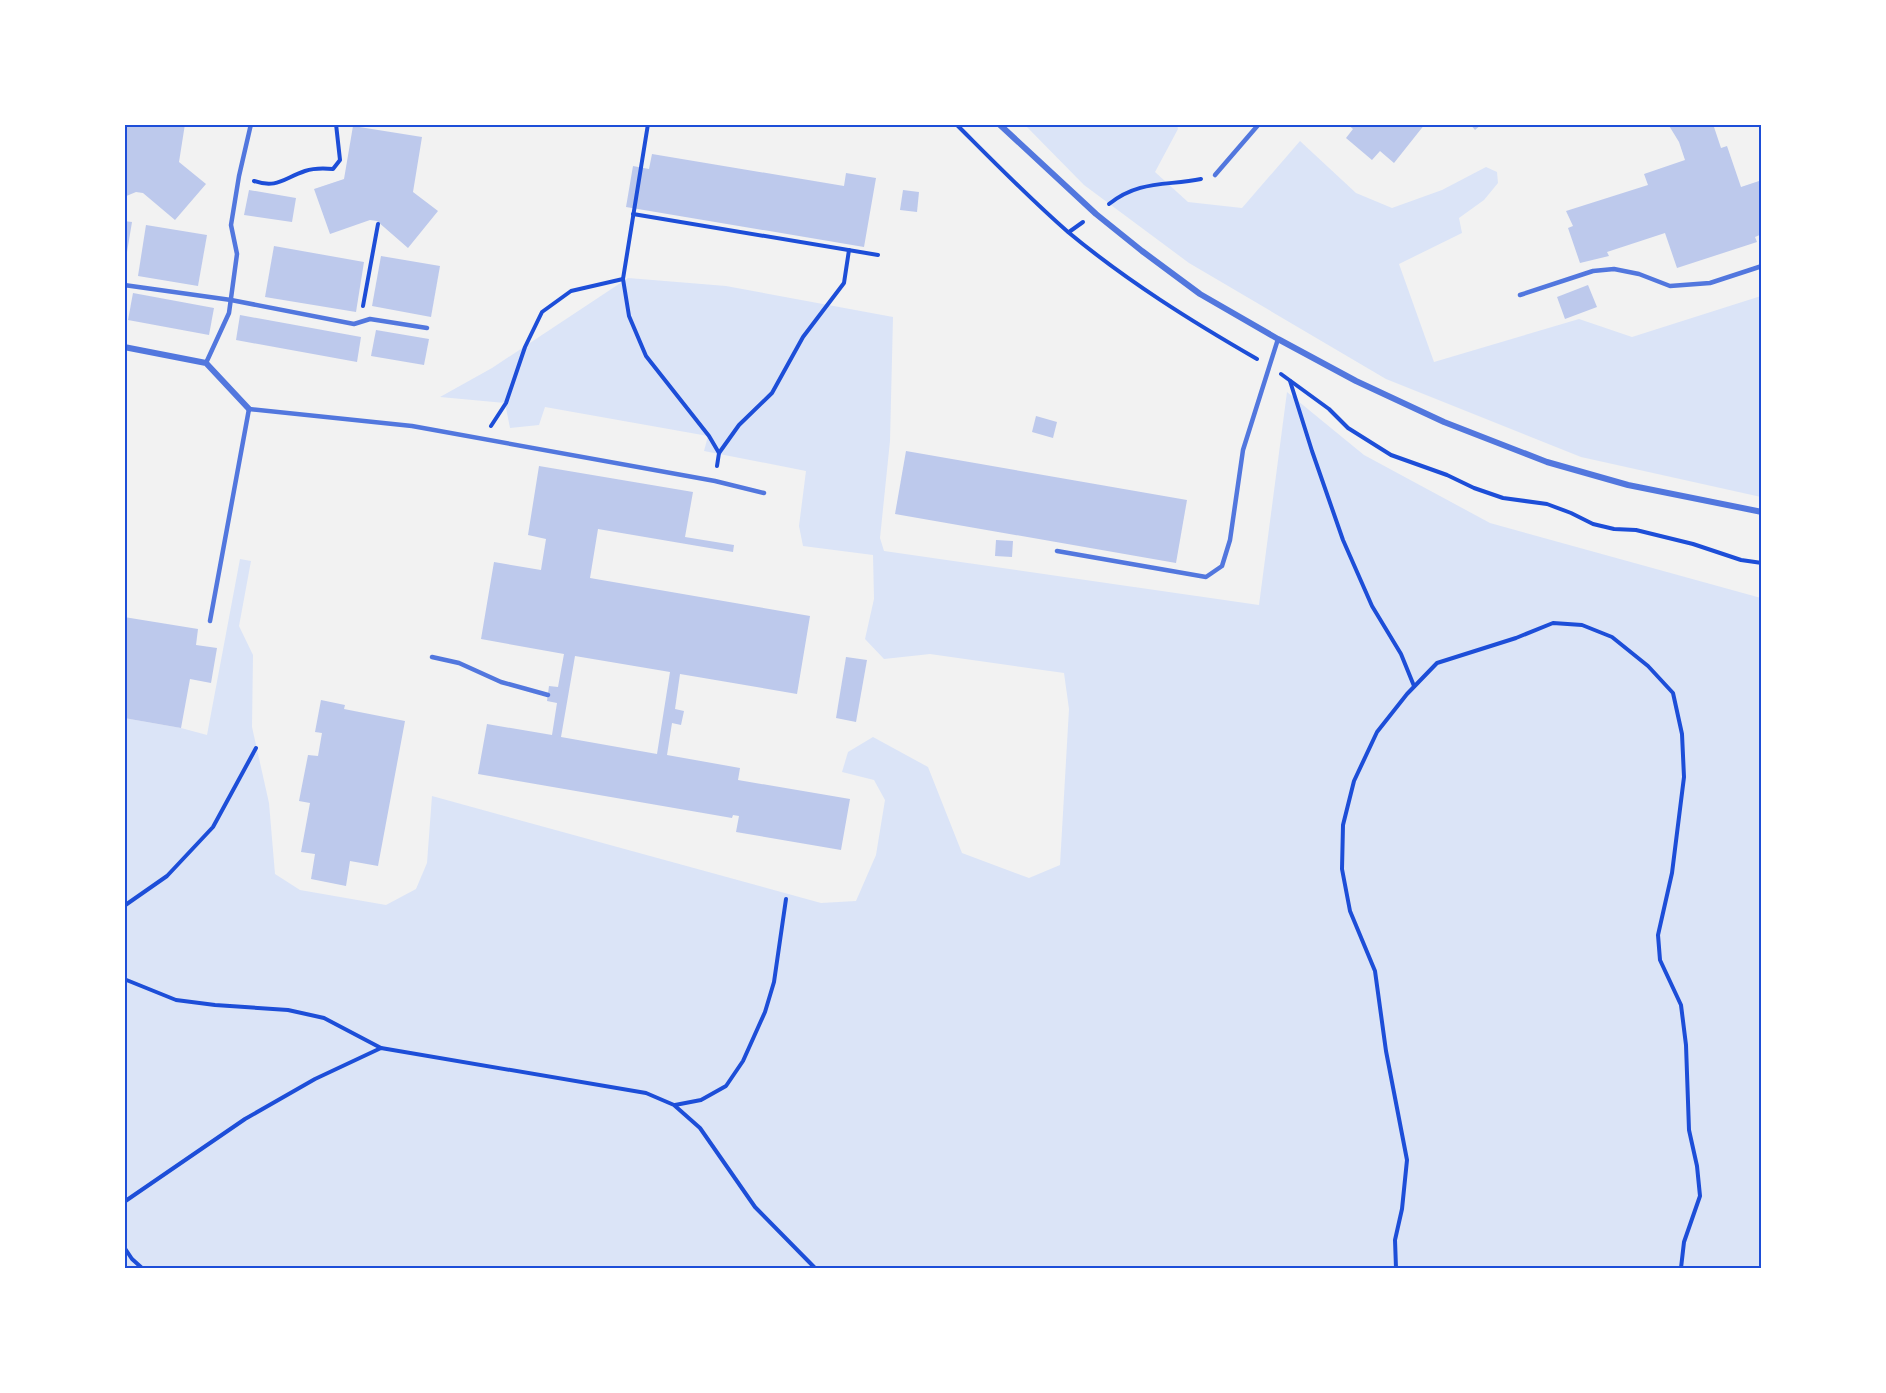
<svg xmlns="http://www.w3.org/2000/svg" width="1886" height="1393" font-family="'Space Grotesk',sans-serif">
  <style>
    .green { fill: #dbe4f7 }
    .building { fill: #bdc9ec; fill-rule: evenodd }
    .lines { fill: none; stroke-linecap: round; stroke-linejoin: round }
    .path { stroke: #1d4ed8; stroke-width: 4 }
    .service { stroke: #5277de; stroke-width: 4.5 }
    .minor { stroke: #5277de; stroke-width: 6 }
    .neatline { fill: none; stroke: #1d4ed8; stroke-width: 2 }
  </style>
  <rect width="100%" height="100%" fill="#f2f2f2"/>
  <g class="green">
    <path d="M 1025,125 L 1177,125 L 1178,129 L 1155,172 L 1188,202 L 1242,208 L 1300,141 L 1356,193 L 1392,208 L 1442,190 L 1486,167 L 1497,172 L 1498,183 L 1484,200 L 1459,218 L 1462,233 L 1399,264 L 1434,362 L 1579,319 L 1632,337 L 1761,296 L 1761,497 L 1581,457 L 1386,379 L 1189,263 L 1084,185 Z"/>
    <path d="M 628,278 L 726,286 L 893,317 L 890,441 L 880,538 L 884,551 L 1259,605 L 1287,392 L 1364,455 L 1490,523 L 1761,598 L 1761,1268 L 125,1268 L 124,718 L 181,728 L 207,735 L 240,559 L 251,561 L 239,626 L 253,655 L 252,727 L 269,803 L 275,874 L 300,890 L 386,905 L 416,889 L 427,863 L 432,796 L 821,903 L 856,901 L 876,855 L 885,800 L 874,780 L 842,772 L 848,752 L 873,737 L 928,767 L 962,853 L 1029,878 L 1060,865 L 1069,709 L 1064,673 L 930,654 L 884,659 L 865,639 L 874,599 L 873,555 L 803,546 L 799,526 L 806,471 L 704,451 L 708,436 L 545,407 L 539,425 L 510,428 L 505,403 L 440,397 L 492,368 Z"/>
  </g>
  <g class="building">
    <path d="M 124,124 L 185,124 L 179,162 L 206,184 L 175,220 L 143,193 L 136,192 L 124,197 Z"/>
    <path d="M 1347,124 L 1425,124 L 1394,163 L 1380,151 L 1372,160 L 1346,138 L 1353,129 Z"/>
    <path d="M 1470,124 L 1482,124 L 1475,130 Z"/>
    <path d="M 1668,124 L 1713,124 L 1721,148 L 1727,146 L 1741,187 L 1762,180 L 1762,234 L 1755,237 L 1757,242 L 1677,268 L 1665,233 L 1607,252 L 1609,256 L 1580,263 L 1568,228 L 1573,226 L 1566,211 L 1648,185 L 1644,174 L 1685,160 L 1679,142 Z"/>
    <path d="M 353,126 L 422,137 L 413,192 L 438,211 L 408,248 L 377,221 L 370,220 L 330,234 L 314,189 L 344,179 Z"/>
    <path d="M 652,154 L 844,186 L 846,173 L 876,178 L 864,247 L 626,207 L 633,166 L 649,169 Z"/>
    <path d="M 249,190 L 296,198 L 292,222 L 244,215 Z"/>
    <path d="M 903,190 L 919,192 L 917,212 L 900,210 Z"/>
    <path d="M 124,221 L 132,222 L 126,258 L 124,258 Z"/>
    <path d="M 146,225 L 207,235 L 198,286 L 138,276 Z"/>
    <path d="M 274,246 L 364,262 L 356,312 L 265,297 Z"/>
    <path d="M 381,256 L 440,266 L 431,317 L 372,306 Z"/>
    <path d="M 1588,285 L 1597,307 L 1565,319 L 1557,297 Z"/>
    <path d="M 133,293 L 214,308 L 209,335 L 128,320 Z"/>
    <path d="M 240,315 L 361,337 L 357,362 L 236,340 Z"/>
    <path d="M 376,330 L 429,339 L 424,365 L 371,356 Z"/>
    <path d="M 1036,416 L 1057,422 L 1053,438 L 1032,432 Z"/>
    <path d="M 906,451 L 1187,500 L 1176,563 L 895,514 Z"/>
    <path d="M 539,466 L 693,492 L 685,537 L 734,545 L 733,552 L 598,529 L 590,578 L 810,616 L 797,694 L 680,674 L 675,709 L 684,711 L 681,725 L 672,723 L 667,755 L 740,768 L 738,780 L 850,799 L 841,850 L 736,832 L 739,816 L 733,815 L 732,818 L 478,774 L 487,724 L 552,735 L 557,703 L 547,701 L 549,686 L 558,687 L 564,654 L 481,639 L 494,562 L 541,570 L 546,539 L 528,535 ZM 575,656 L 670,672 L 657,754 L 561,737 Z"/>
    <path d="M 996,540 L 1013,541 L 1012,557 L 995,556 Z"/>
    <path d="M 124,617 L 198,629 L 196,645 L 217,648 L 211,683 L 190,679 L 181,728 L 124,718 Z"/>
    <path d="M 846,657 L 867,660 L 856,722 L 836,718 Z"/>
    <path d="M 321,700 L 345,705 L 344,709 L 405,721 L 378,866 L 350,861 L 346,886 L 311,879 L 315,854 L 301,852 L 310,803 L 299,801 L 308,755 L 318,756 L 322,733 L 315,732 Z"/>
  </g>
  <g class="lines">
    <g class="path">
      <path d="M 648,124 L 623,279 L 629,316 L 646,356 L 709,436 L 719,453"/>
      <path d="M 956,124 C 993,161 1029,198 1068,232 C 1127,281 1191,321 1257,359"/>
      <path d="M 254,181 C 277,189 284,178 305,171 C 314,168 323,168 333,169 L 340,160 L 336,124"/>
      <path d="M 1109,204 C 1139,180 1166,186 1201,179"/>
      <path d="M 633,214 L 878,255"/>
      <path d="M 1069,232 L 1083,222"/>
      <path d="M 363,306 L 378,224"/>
      <path d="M 1281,374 L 1329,409 L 1348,428 L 1391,455 L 1447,475 L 1474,488 L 1503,498 L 1547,504 L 1571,513 L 1593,524 L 1614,529 L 1636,530 L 1693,544 L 1741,560 L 1762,563"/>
      <path d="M 1290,381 L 1312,451 L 1343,540 L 1372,606 L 1401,654 L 1414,686"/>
      <path d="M 491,426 L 506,403 L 525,347 L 542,312 L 571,291 L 623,279"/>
      <path d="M 717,466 L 719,453 L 739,425 L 772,393 L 803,337 L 844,283 L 849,250"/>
      <path d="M 124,906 L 167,876 L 213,827 L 256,748"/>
      <path d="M 124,979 L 176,1000 L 215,1005 L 288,1010 L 324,1018 L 381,1048"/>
      <path d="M 675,1105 L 701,1100 L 726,1086 L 743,1061 L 765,1012 L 774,982 L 786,899"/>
      <path d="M 124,1202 L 245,1119 L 315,1079 L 381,1048 L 646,1093 L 674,1105 L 700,1128 L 755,1207 L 815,1268"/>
      <path d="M 124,1247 L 132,1259 L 142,1268"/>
      <path d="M 1396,1268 L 1395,1240 L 1402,1209 L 1407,1160 L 1386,1051 L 1375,971 L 1350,911 L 1342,869 L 1343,825 L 1354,781 L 1377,732 L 1407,694 L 1437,663 L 1516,638 L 1553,623 L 1582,625 L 1612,637 L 1648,666 L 1673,693 L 1682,734 L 1684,777 L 1672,873 L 1658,935 L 1660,960 L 1681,1005 L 1686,1045 L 1689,1130 L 1697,1166 L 1700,1196 L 1684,1242 L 1681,1268"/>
    </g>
    <g class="service">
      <path d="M 1215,175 L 1259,124"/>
      <path d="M 124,285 L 231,300 L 354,324 L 370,319 L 427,328"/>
      <path d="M 1520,295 L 1593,271 L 1614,269 L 1639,274 L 1670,286 L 1710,283 L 1762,266"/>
      <path d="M 206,363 L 229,313 L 237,254 L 231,225 L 239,176 L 251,124"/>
      <path d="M 1057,551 L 1206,577 L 1222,566 L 1230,540 L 1243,450 L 1278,339"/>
      <path d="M 210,621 L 249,409 L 412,426 L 715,481 L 764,493"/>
      <path d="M 432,657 L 459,663 L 501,682 L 548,695"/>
    </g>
    <g class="minor">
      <path d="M 999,124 L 1096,214 L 1142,251 L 1200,294 L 1278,339 L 1356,381 L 1444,422 L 1547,462 L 1628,485 L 1762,512"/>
      <path d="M 124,347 L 206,363 L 249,409"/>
    </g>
  </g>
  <rect width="1886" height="1393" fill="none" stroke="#ffffff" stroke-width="252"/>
  <rect x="126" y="126" width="1634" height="1141" class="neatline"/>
</svg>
